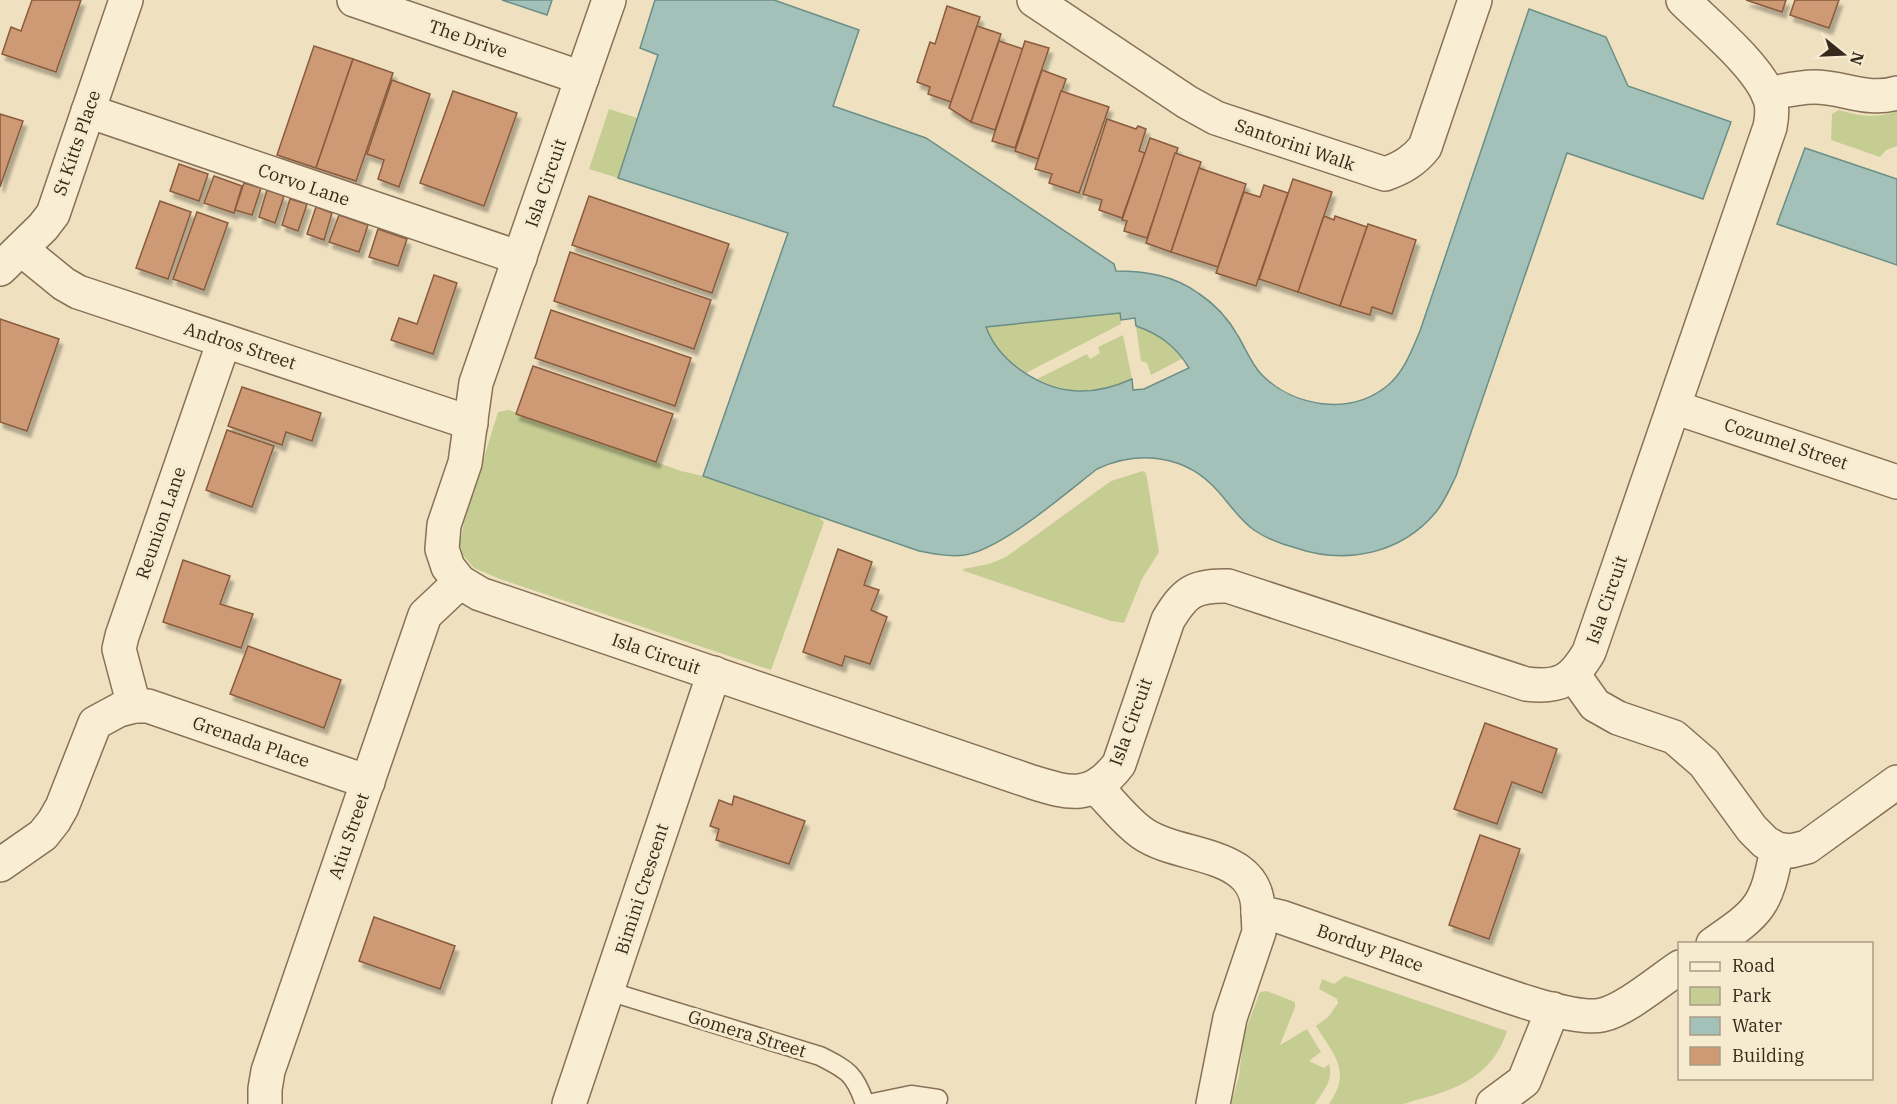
<svg xmlns="http://www.w3.org/2000/svg" width="1897" height="1104" font-family="'IBM Plex Serif',serif">
  <style>
    .green { fill: #c6cd93 }
    .water { fill: #a3c1b8; stroke: #6a8e86; stroke-width: 1.5; fill-rule: evenodd }
    .building { fill: #ce9a74; stroke: #885b3d; stroke-width: 1.5; filter: url(#shadow) }
    .lines { fill: none; stroke-linecap: round; stroke-linejoin: round }
    .lane-casing { stroke: #887157; stroke-width: 21 }
    .street-casing { stroke: #887157; stroke-width: 36 }
    .lane { stroke: #f9eed3; stroke-width: 18 }
    .street { stroke: #f9eed3; stroke-width: 33 }
    .labels { text-anchor: middle; stroke-width: 6; stroke-linejoin: round; paint-order: stroke }
    .street-label { font-size: 18px; fill: #37291c; stroke: #f6ebcf }
  </style>
  <defs>
    <filter id="shadow"><feDropShadow dx="3.5" dy="6" stdDeviation="1.5" flood-color="#0004"/></filter>
  </defs>
  <rect width="100%" height="100%" fill="#efe1c0"/>
  <g class="green">
    <path d="M 609,109 L 637,118 L 618,178 L 589,169 Z"/>
    <path d="M 1839,110 C 1860,116 1876,119 1897,111 L 1897,146 L 1886,150 L 1880,157 L 1831,140 L 1832,114 Z"/>
    <path d="M 1120,313 L 1121,324 L 1026,373 C 1008,363 993,345 986,326 Z"/>
    <path d="M 1136,326 L 1166,340 L 1183,358 L 1151,375 L 1147,363 L 1141,361 Z"/>
    <path d="M 1123,335 L 1132,379 C 1097,394 1072,395 1037,379 L 1087,354 L 1090,359 L 1100,353 L 1098,347 Z"/>
    <path d="M 509,410 L 681,471 L 703,476 L 814,513 L 824,522 L 771,670 L 500,579 L 474,568 L 463,555 L 460,544 L 464,522 L 498,412 Z"/>
    <path d="M 1143,471 L 1146,473 L 1147,478 L 1159,552 L 1142,579 L 1124,623 L 1111,621 L 964,571 L 963,569 L 989,564 L 1006,557 L 1111,481 Z"/>
    <path d="M 1345,976 L 1507,1031 C 1494,1073 1460,1089 1420,1099 C 1415,1100 1408,1103 1403,1104 C 1383,1104 1350,1104 1329,1104 C 1352,1071 1334,1055 1316,1026 L 1329,1016 L 1338,1003 L 1337,999 L 1319,989 L 1322,979 L 1334,984 Z"/>
    <path d="M 1267,991 L 1295,1002 L 1295,1007 L 1280,1045 L 1307,1029 L 1321,1052 L 1309,1061 L 1324,1068 L 1329,1064 C 1334,1080 1323,1091 1315,1104 L 1231,1104 L 1239,1076 L 1244,1034 L 1260,992 Z"/>
  </g>
  <g class="water">
    <path d="M 502,0 L 552,0 L 547,15 Z"/>
    <path d="M 655,0 L 774,0 L 859,30 L 833,106 L 926,138 L 1114,264 L 1116,271 C 1145,271 1173,275 1198,293 C 1215,304 1228,318 1238,336 C 1246,349 1251,364 1262,375 C 1294,407 1350,416 1387,386 C 1404,372 1412,350 1420,331 L 1529,9 L 1606,37 L 1628,86 L 1731,122 L 1703,199 L 1567,153 L 1456,476 C 1450,488 1445,501 1436,512 C 1401,554 1346,565 1296,548 C 1281,544 1267,539 1254,530 C 1237,518 1226,498 1211,484 C 1180,454 1135,451 1097,469 C 1066,493 1002,549 965,555 C 949,557 934,554 919,551 L 703,476 L 788,233 L 618,178 L 658,55 L 640,48 ZM 1120,313 L 1121,320 L 1135,318 L 1136,326 C 1159,334 1176,346 1189,368 L 1144,389 L 1133,390 L 1132,379 C 1114,387 1096,392 1077,391 C 1040,389 999,362 986,327 Z"/>
    <path d="M 1805,148 L 1897,179 L 1897,265 L 1777,224 Z"/>
  </g>
  <g class="building">
    <path d="M 32,0 L 81,0 L 56,72 L 2,54 L 11,27 L 21,31 Z"/>
    <path d="M 1746,0 L 1786,0 L 1782,12 Z"/>
    <path d="M 1795,0 L 1839,0 L 1829,28 L 1790,15 Z"/>
    <path d="M 947,6 L 980,17 L 951,102 L 928,94 L 930,87 L 917,82 L 930,42 L 935,44 Z"/>
    <path d="M 977,26 L 1001,34 L 971,122 L 949,108 Z"/>
    <path d="M 999,41 L 1023,49 L 995,130 L 971,122 Z"/>
    <path d="M 1025,41 L 1049,48 L 1015,148 L 992,141 Z"/>
    <path d="M 314,46 L 353,59 L 316,168 L 277,155 Z"/>
    <path d="M 353,59 L 393,73 L 356,181 L 316,168 Z"/>
    <path d="M 1042,70 L 1066,79 L 1038,159 L 1015,151 Z"/>
    <path d="M 392,80 L 430,94 L 399,187 L 378,179 L 384,160 L 367,154 Z"/>
    <path d="M 453,91 L 517,113 L 484,206 L 420,183 Z"/>
    <path d="M 1061,91 L 1109,107 L 1079,193 L 1049,183 L 1052,174 L 1035,169 Z"/>
    <path d="M 0,114 L 23,121 L 0,187 Z"/>
    <path d="M 1107,119 L 1136,129 L 1138,126 L 1146,129 L 1139,151 L 1145,153 L 1122,218 L 1099,210 L 1102,200 L 1083,194 Z"/>
    <path d="M 1150,138 L 1178,148 L 1147,238 L 1124,231 L 1127,221 L 1122,220 Z"/>
    <path d="M 1175,153 L 1201,162 L 1171,252 L 1146,243 Z"/>
    <path d="M 179,164 L 208,174 L 199,201 L 170,191 Z"/>
    <path d="M 1199,168 L 1246,184 L 1218,267 L 1171,252 Z"/>
    <path d="M 214,176 L 242,186 L 234,213 L 204,203 Z"/>
    <path d="M 1293,179 L 1332,192 L 1298,292 L 1259,279 Z"/>
    <path d="M 244,183 L 261,188 L 252,215 L 235,210 Z"/>
    <path d="M 1264,185 L 1288,193 L 1256,286 L 1216,273 L 1244,192 L 1260,197 Z"/>
    <path d="M 267,190 L 284,196 L 275,223 L 259,217 Z"/>
    <path d="M 589,196 L 729,244 L 712,293 L 572,245 Z"/>
    <path d="M 290,199 L 307,204 L 298,231 L 282,225 Z"/>
    <path d="M 160,201 L 191,212 L 168,279 L 136,268 Z"/>
    <path d="M 316,207 L 332,213 L 324,240 L 307,234 Z"/>
    <path d="M 197,212 L 228,223 L 204,290 L 173,279 Z"/>
    <path d="M 339,215 L 368,225 L 359,252 L 329,242 Z"/>
    <path d="M 1324,216 L 1334,220 L 1335,216 L 1367,227 L 1340,306 L 1298,292 Z"/>
    <path d="M 1368,224 L 1416,240 L 1392,314 L 1372,307 L 1370,315 L 1340,306 Z"/>
    <path d="M 378,229 L 407,239 L 398,266 L 369,257 Z"/>
    <path d="M 570,252 L 711,300 L 694,349 L 554,301 Z"/>
    <path d="M 434,275 L 457,283 L 433,354 L 391,340 L 399,318 L 417,324 Z"/>
    <path d="M 551,310 L 691,358 L 675,406 L 535,358 Z"/>
    <path d="M 0,319 L 59,339 L 27,431 L 0,422 Z"/>
    <path d="M 533,366 L 673,414 L 656,462 L 516,414 Z"/>
    <path d="M 242,387 L 321,413 L 312,441 L 286,432 L 282,445 L 228,426 Z"/>
    <path d="M 227,430 L 274,446 L 252,507 L 206,490 Z"/>
    <path d="M 838,549 L 872,562 L 864,585 L 879,590 L 871,610 L 887,617 L 870,664 L 845,656 L 842,666 L 803,652 Z"/>
    <path d="M 183,560 L 230,576 L 220,604 L 253,614 L 241,648 L 163,622 Z"/>
    <path d="M 248,646 L 341,680 L 324,728 L 230,694 Z"/>
    <path d="M 1485,723 L 1557,749 L 1542,793 L 1512,782 L 1497,824 L 1454,809 Z"/>
    <path d="M 734,796 L 805,821 L 789,864 L 716,840 L 719,829 L 710,826 L 719,800 L 732,805 Z"/>
    <path d="M 1480,835 L 1520,849 L 1489,939 L 1449,925 Z"/>
    <path d="M 374,917 L 455,946 L 440,989 L 359,961 Z"/>
  </g>
  <g class="lines">
    <g class="lane-casing">
      <g id="lane">
        <path d="M 608,991 L 820,1056 C 848,1070 855,1074 865,1104"/>
        <path d="M 868,1104 L 911,1095 L 938,1099"/>
      </g>
    </g>
    <g class="street-casing">
      <g id="street">
        <path d="M 354,0 L 582,78"/>
        <path d="M 609,0 L 476,383 L 465,463 L 444,525 L 442,549 L 448,567 L 460,582 L 480,594 L 1032,782 C 1070,794 1092,800 1119,764 L 1168,620 C 1185,592 1194,585 1228,586 L 1526,684 C 1560,688 1572,681 1589,652 C 1650,477 1711,302 1770,127 C 1772,117 1773,108 1770,99 C 1760,67 1707,24 1683,0"/>
        <path d="M 1034,0 L 1187,102 L 1216,118 L 1385,174 C 1402,168 1414,161 1425,147 L 1475,0"/>
        <path d="M 1768,94 C 1783,91 1799,87 1814,87 C 1844,87 1867,102 1897,93"/>
        <path d="M 88,111 L 520,258"/>
        <path d="M 21,249 L 64,284 L 78,292 L 471,423"/>
        <path d="M 0,269 L 43,227 L 53,214 L 126,0"/>
        <path d="M 1674,407 L 1897,482"/>
        <path d="M 1573,674 L 1595,705 L 1618,718 L 1674,737 L 1704,763 L 1752,829 L 1765,842 L 1777,849 L 1791,851 L 1807,847 L 1897,782"/>
        <path d="M 134,706 L 119,649 L 122,636 L 224,341"/>
        <path d="M 1096,787 C 1111,802 1125,821 1142,833 C 1180,860 1259,849 1258,912 L 1281,917 C 1338,937 1396,957 1453,977 C 1486,988 1571,1022 1602,1015 C 1625,1010 1659,981 1680,967"/>
        <path d="M 0,865 L 43,835 L 54,821 L 62,807 L 95,723 L 119,710 L 134,706 L 148,706 L 368,782"/>
        <path d="M 1713,944 C 1761,911 1766,906 1777,849"/>
        <path d="M 265,1104 L 265,1089 L 268,1071 L 425,615 L 460,582"/>
        <path d="M 569,1104 L 714,673"/>
        <path d="M 1213,1104 L 1230,1018 L 1259,932 L 1258,912"/>
        <path d="M 1493,1104 L 1524,1081 L 1553,1009"/>
      </g>
    </g>
    <use href="#lane" class="lane"/>
    <use href="#street" class="street"/>
  </g>
  <g class="labels">
    <g class="street-label">
      <text transform="translate(468 39) rotate(19)" y="6">The Drive</text>
      <text transform="translate(77 143) rotate(-71)" y="6">St Kitts Place</text>
      <text transform="translate(1295 145) rotate(19)" y="6">Santorini Walk</text>
      <text transform="translate(546 183) rotate(-71)" y="6">Isla Circuit</text>
      <text transform="translate(304 185) rotate(19)" y="6">Corvo Lane</text>
      <text transform="translate(240 346) rotate(18)" y="6">Andros Street</text>
      <text transform="translate(1786 444) rotate(18)" y="6">Cozumel Street</text>
      <text transform="translate(161 523) rotate(-71)" y="6">Reunion Lane</text>
      <text transform="translate(1607 600) rotate(-71)" y="6">Isla Circuit</text>
      <text transform="translate(656 654) rotate(19)" y="6">Isla Circuit</text>
      <text transform="translate(1131 722) rotate(-70)" y="6">Isla Circuit</text>
      <text transform="translate(251 742) rotate(19)" y="6">Grenada Place</text>
      <text transform="translate(349 836) rotate(-71)" y="6">Atiu Street</text>
      <text transform="translate(642 889) rotate(-72)" y="6">Bimini Crescent</text>
      <text transform="translate(1370 948) rotate(19)" y="6">Borduy Place</text>
      <text transform="translate(747 1034) rotate(17)" y="6">Gomera Street</text>
    </g>
  </g>
  <rect x="1678" y="942" width="195" height="138" fill="#f6ebcf" stroke="#aa9d87" stroke-width="1.5"/>
  <rect x="1690" y="962" width="30" height="9" fill="#f9eed3" stroke="#aa9d87" stroke-width="1.5"/>
  <text x="1732" y="972" font-size="18" fill="#37291c">Road</text>
  <rect x="1690" y="987" width="30" height="18" fill="#c6cd93" stroke="#aa9d87" stroke-width="1.5"/>
  <text x="1732" y="1002" font-size="18" fill="#37291c">Park</text>
  <rect x="1690" y="1017" width="30" height="18" fill="#a3c1b8" stroke="#aa9d87" stroke-width="1.5"/>
  <text x="1732" y="1032" font-size="18" fill="#37291c">Water</text>
  <rect x="1690" y="1047" width="30" height="18" fill="#ce9a74" stroke="#aa9d87" stroke-width="1.5"/>
  <text x="1732" y="1062" font-size="18" fill="#37291c">Building</text>
  <g transform="translate(1843 54) rotate(108)" stroke="#f6ebcf" stroke-width="4.5" paint-order="stroke">
  <path d="M0-4.5L10 22L0 15L-10 22Z" fill="#37291c"/>
  <text y="-9" font-size="16" font-weight="bold" text-anchor="middle" fill="#37291c">N</text>
  </g>
</svg>
